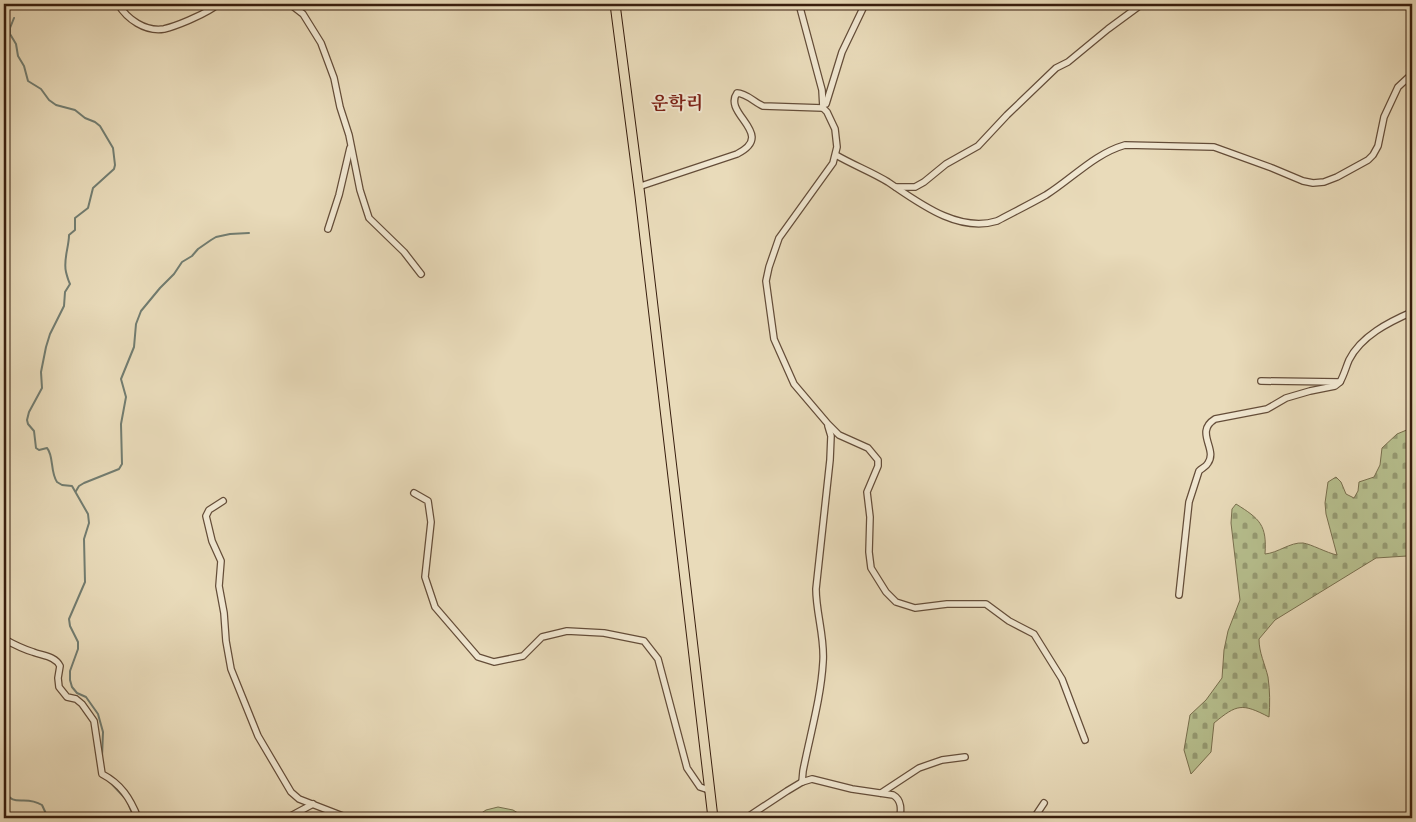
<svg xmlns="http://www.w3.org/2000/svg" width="1416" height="822" font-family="'Libre Caslon Text','Noto Serif KR',serif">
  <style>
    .grass { fill: #b7c08f; stroke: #786f4e }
    .cemetery { fill: url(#cemetery-stones); stroke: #786f4e }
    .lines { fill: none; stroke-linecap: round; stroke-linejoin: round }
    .stream { stroke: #717c70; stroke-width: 2 }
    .street-casing { stroke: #644d39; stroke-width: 8 }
    .primary-casing { stroke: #381e0e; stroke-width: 11 }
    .street { stroke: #f1e8d2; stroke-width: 5.5 }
    .primary { stroke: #e9dbba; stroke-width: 9 }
    .labels { text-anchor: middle; stroke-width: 4; stroke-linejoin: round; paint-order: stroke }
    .quarter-label { font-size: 18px; font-weight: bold; fill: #7a1f14; stroke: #f1e8d2 }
  </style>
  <defs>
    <pattern id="cemetery-stones" width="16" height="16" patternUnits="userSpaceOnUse" patternTransform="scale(1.25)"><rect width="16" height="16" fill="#b7c08f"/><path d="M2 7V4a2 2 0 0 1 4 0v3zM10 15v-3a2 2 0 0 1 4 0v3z" fill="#969b73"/></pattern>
  </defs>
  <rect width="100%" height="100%" fill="#e9dbba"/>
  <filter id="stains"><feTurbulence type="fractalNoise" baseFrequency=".004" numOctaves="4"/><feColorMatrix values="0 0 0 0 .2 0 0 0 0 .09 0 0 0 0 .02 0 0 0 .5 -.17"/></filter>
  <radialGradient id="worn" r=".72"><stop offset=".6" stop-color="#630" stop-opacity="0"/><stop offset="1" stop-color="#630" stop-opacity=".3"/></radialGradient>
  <path class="grass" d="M 498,807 L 513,810 L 526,818 L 474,818 L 486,810 Z"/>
  <path class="cemetery" d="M 1412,421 L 1412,521 L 1410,523 L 1412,552 L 1407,556 L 1376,558 L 1275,620 L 1259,639 C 1259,653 1265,664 1268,677 C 1270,691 1270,704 1269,717 C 1242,703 1237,704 1214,723 L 1211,752 L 1191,774 L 1184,750 L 1190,715 L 1206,700 L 1222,678 L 1224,650 L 1228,631 L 1240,600 L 1231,523 L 1232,509 L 1236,504 C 1260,519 1267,525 1265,554 C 1278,553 1290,542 1303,543 C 1311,544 1327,553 1337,555 L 1326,514 L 1325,503 L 1328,482 L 1336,477 L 1341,482 L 1346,494 L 1354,498 L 1358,491 L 1359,482 L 1374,477 L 1380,465 L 1382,448 L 1397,434 L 1409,429 Z"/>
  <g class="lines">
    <g class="stream">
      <path d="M 14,18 L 10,28 L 10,34 L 16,44 L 18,56 L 24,66 L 28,81 L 41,89 L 49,100 L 56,105 L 75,110 L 85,118 L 95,122 L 100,126 L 113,148 L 115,165 L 114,169 L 93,188 L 88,208 L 75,218 L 75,230 L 69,235 C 69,247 63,260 66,272 C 67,276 68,280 70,284 L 65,292 L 64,306 L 50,334 L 46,347 L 41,372 L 42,388 L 29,412 L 27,420 L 28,424 L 34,431 L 36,448 L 39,450 L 47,448 C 54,456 50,472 57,482 L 62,485 L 72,486 L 88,514 L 89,523 L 84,539 L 85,582 L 69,619 L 70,626 L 78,642 L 78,649 L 70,671 L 70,680 L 72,687 L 77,693 L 86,697 L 98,714 L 103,732 L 102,757"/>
      <path d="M 76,491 L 79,486 L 84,483 L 119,469 L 122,464 L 121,424 L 126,397 L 121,379 L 134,347 L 136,324 L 141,311 L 160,288 L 174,274 L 182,262 L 192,256 L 198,249 L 211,240 L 216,237 L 230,234 L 249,233"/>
      <path d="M 107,779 L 124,797"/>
      <path d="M 4,790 C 14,809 24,794 42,805 L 48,818"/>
      <path d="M 128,803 L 134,818"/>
    </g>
    <g class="street-casing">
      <g id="street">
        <path d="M 118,4 C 127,19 145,32 164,29 C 172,27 180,24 187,21 C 198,16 209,12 218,4"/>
        <path d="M 290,4 L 303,14 L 321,43 L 334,78 L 340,107 L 349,135 L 360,190 L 369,218 L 404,252 L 421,274"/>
        <path d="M 799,4 L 822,90 L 823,108 L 827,112 L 835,129 L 837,147 L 833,163 L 779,238 L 769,267 L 766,281 L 774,339 L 794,384 L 828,424 L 839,435 L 868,448 L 878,460 L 878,466 L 867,492 L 870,517 L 869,552 L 871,568 L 886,592 L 896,602 L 915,608 L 947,604 L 986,604 L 1009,621 L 1034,634 L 1062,679 L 1085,740"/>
        <path d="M 826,104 L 842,52 L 865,4"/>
        <path d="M 836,155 C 853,165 872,172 888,182 C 919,203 958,233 997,221 C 1014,212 1030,204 1046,195 C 1073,178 1094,154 1125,145 L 1214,147 L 1272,168 L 1303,181 L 1313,183 L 1324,182 L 1337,177 L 1368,160 L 1373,155 L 1378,146 L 1384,117 L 1398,87 L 1412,74"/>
        <path d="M 638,187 L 737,154 C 777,134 722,114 737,93 C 746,93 754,102 763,106 L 823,108"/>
        <path d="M 896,187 L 915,187 L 924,182 L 946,164 L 978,146 L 1007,115 L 1056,68 L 1068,62 L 1108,29 L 1142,4"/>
        <path d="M 328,229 L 339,195 L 350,148"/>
        <path d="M 1261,381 L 1340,382 C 1344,375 1346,367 1349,360 C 1361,336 1389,322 1412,312"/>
        <path d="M 414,493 L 428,501 L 431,522 L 425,577 L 435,607 L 478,657 L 494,662 L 523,656 L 542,637 L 567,631 L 604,633 L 644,641 L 658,659 L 687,768 L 700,787 L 709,790"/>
        <path d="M 223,501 L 209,510 L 206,516 L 212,541 L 221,561 L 219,586 L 224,613 L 226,641 L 231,669 L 258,736 L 291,792 L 299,799 L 348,818"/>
        <path d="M 1179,595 L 1189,502 L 1199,471 C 1202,468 1206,467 1208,463 C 1218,449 1194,432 1215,419 L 1267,409 L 1286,398 L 1310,391 L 1335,386 L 1340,382"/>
        <path d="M 4,639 C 13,644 23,649 33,652 C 43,656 55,656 60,666 L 58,678 L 59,687 L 67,697 L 76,699 L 82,704 L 94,721 L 102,774 C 121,784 130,798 138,818"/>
        <path d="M 802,782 L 803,771 C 810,735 821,698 823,662 C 825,638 816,613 816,589 L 830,460 L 831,436 L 828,426"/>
        <path d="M 881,793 L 919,768 L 942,760 L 965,757"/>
        <path d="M 287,818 L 313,804"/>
        <path d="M 746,818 L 787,791 L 802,782 L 812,779 L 852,789 L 893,795 C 902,800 901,810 900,818"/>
        <path d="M 1034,818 L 1044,803"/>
      </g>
    </g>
    <g class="primary-casing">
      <path id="primary" d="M 615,4 L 640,196 L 713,818"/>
    </g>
    <use href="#street" class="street"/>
    <use href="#primary" class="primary"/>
  </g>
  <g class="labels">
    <g class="quarter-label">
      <text x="677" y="109">운학리</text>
    </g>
  </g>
  <rect width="1416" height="822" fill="none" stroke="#e9dbba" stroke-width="20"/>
  <rect x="5" y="5" width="1406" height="812" fill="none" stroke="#381e0e" stroke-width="2.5"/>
  <rect x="10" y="10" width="1396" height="802" fill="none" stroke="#381e0e"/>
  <rect width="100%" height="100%" filter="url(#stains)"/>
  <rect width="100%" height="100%" fill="url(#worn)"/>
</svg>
